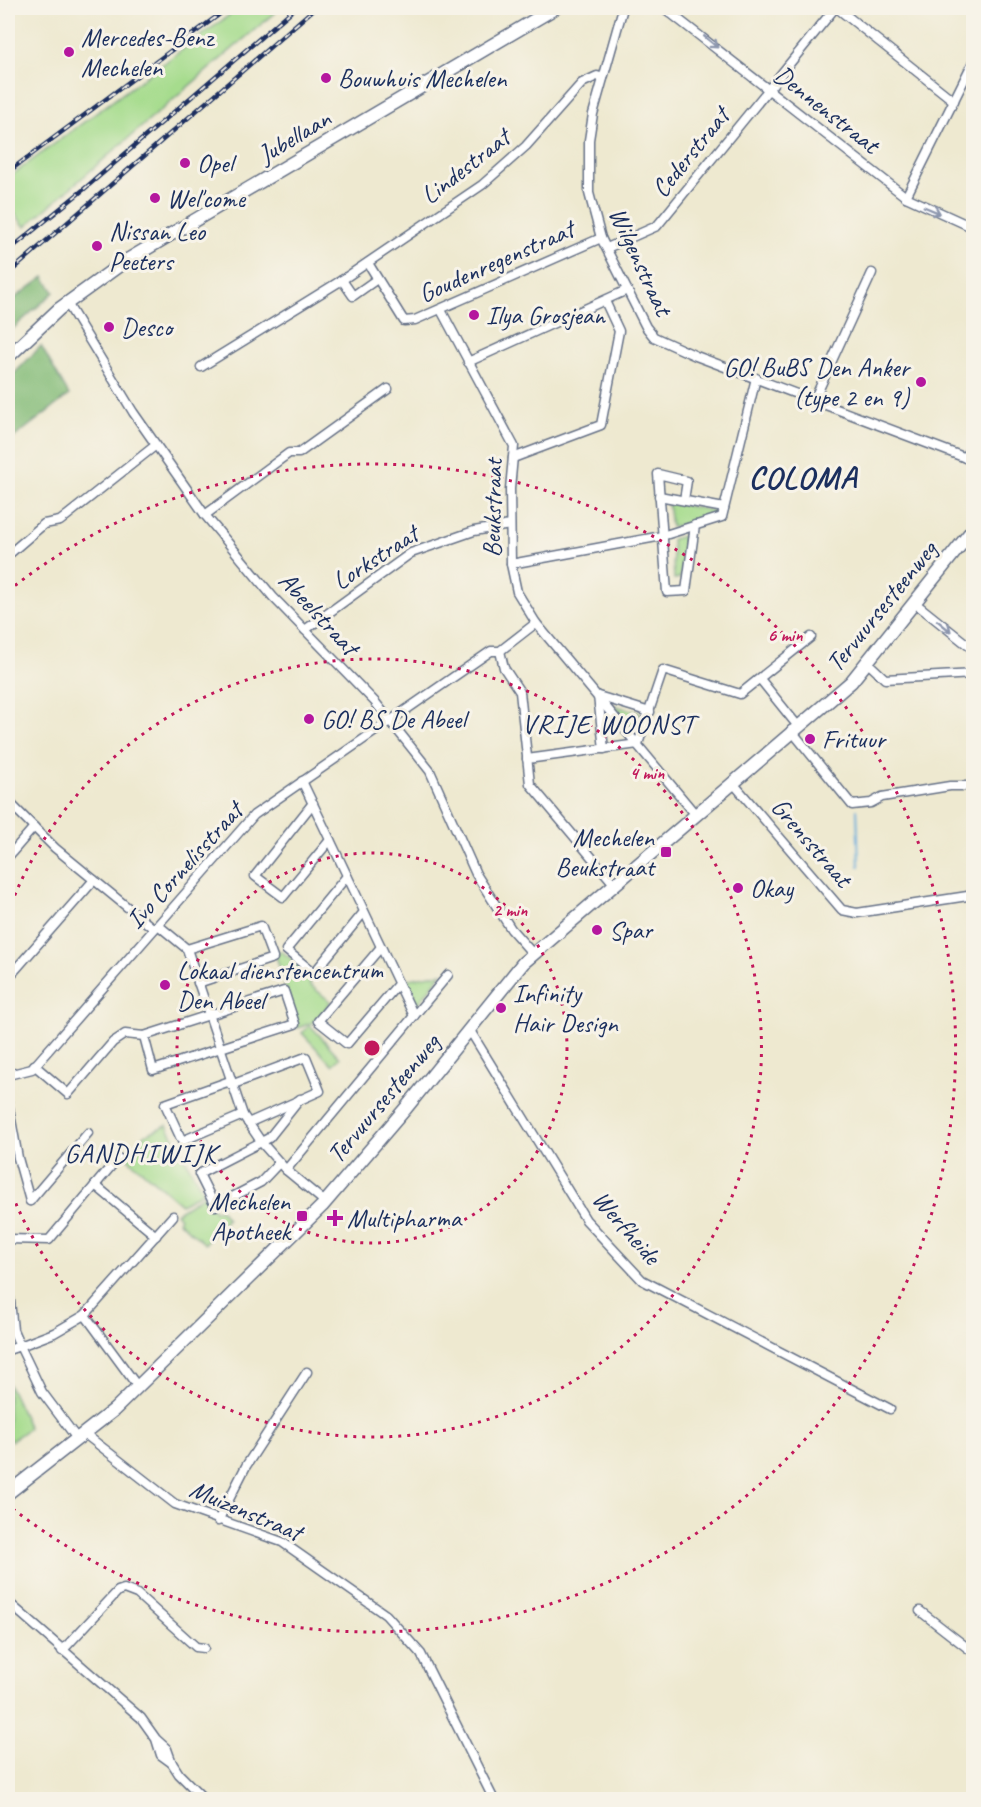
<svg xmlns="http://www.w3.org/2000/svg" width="981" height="1807" font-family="Caveat,sans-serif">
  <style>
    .green { fill: #a6dc8d; stroke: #608676; stroke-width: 1.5 }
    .forest { fill: #84bc78; stroke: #50766b; stroke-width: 1.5 }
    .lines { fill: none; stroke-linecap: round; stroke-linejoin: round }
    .stream { stroke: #64acdb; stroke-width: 2 }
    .street-casing { stroke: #657086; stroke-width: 11 }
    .secondary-casing { stroke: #657086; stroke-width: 15 }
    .street { stroke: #fff; stroke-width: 8 }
    .secondary { stroke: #fff; stroke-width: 12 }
    .rail-casing { stroke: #1b2f5e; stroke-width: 4.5 }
    .rail { stroke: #f7f3e8; stroke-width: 2; stroke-dasharray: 7; stroke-linecap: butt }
    .oneway { stroke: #8d97ae }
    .ring { fill: none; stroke: #c2185b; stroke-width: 3; stroke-dasharray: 3 6 }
    .poi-dot { fill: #b5179e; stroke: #f7f3e8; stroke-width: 2 }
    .labels { text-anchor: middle; stroke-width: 6; stroke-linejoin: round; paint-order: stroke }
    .poi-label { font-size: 26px; fill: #1b2f5e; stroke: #f7f3e8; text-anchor: start }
    .street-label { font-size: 26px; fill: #1b2f5e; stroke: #f7f3e8 }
    .neighbourhood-label { font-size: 27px; letter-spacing: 1.5px; fill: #1b2f5e; stroke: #f7f3e8 }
    .district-label { font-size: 32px; font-weight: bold; letter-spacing: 1.5px; fill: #1b2f5e; stroke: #f7f3e8 }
    .centre { fill: #c2185b; stroke: #f7f3e8; stroke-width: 3 }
    .ring-label { font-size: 18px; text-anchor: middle; font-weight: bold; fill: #c2185b; stroke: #f7f3e8; stroke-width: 6; stroke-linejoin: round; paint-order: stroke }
  </style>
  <rect width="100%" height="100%" fill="#f7f3e8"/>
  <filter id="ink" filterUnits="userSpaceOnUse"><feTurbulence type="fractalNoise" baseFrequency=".0167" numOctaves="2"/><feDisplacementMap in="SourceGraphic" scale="12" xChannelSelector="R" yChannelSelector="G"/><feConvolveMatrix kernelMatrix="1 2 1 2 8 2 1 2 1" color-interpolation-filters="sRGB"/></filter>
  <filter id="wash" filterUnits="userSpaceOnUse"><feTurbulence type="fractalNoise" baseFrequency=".008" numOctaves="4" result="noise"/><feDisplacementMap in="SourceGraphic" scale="24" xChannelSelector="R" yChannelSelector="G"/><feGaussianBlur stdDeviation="1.35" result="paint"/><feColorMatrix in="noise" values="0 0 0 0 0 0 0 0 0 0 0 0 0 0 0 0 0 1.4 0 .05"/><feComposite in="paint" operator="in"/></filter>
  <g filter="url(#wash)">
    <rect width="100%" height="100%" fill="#eee9d0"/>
    <g class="green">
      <path d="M 239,8 L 280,8 L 25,227 L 8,204 L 8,178 Z"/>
      <path d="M 668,502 L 720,512 L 720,515 L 671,527 Z"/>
      <path d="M 687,535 L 680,578 L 674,579 L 672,539 Z"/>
      <path d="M 613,705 L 640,713 L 634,730 Z"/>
      <path d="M 281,951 L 314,977 L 309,984 L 331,1002 L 314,1022 L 298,1028 L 275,953 Z"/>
      <path d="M 442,973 L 418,1004 L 414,1004 L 403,980 Z"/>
      <path d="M 310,1025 L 340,1058 L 332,1065 L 302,1033 Z"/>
      <path d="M 167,1125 L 203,1192 L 181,1204 L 126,1157 L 146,1134 Z"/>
      <path d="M 205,1194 L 214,1211 L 220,1209 L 227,1219 L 205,1244 L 178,1221 L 180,1218 L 176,1213 Z"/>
      <path d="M 8,1383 L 29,1428 L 11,1441 L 8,1436 Z"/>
    </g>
    <g class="forest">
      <path d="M 44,277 L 54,292 L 8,333 L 8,303 Z"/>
      <path d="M 41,346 L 69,395 L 8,442 L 8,380 Z"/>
    </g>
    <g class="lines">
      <g class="stream">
        <path d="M 857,810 L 859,866"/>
        <path d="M 8,1793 L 16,1800"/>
      </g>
    </g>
  </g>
  <g filter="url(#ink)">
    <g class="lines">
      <g class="street-casing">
        <g id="street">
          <path d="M 623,8 L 593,114 L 589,140 L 589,193 L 601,238 L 646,327 L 654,337 L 696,356 L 974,461"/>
          <path d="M 664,8 L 906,197 L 974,228"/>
          <path d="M 837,8 L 954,101"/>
          <path d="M 906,197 L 974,60"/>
          <path d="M 607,248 L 657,226 L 835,8"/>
          <path d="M 368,263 L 404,321 L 415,320 L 601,238"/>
          <path d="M 342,280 L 353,296 L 377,279"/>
          <path d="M 67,303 L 133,412 L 205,515 L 273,597 L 375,702 L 430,771 L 476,874 L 511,929 L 533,954"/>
          <path d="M 441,310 L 514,446 L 510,489 L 511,564 L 517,592 L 536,623 L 696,815"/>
          <path d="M 468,362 L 627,290"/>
          <path d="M 201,367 L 342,280 L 482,185 L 526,146 L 582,83 L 597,76 L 603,78"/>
          <path d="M 814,400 L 872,273"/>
          <path d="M 513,458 L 601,425 L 619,331 L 605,301"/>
          <path d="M 965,458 L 974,442"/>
          <path d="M 659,496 L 724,508"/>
          <path d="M 684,500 L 687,481 L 658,474 L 667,592 L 686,591 L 695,525"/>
          <path d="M 205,515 L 289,453 L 299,453 L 388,389"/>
          <path d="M 8,555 L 44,524 L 60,521 L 156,445"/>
          <path d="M 511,564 L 662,536 L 722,517 L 756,378"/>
          <path d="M 915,603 L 974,650"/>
          <path d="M 305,630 L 411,553 L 474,531 L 510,525"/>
          <path d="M 500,651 L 504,668 L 520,692 L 530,784 L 615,885"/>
          <path d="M 868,663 L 885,679 L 974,674"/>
          <path d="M 760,679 L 797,725"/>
          <path d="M 791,730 L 852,805 L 871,803 L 882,797 L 950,786 L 974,786"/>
          <path d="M 604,749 L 598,696 L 650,712"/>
          <path d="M 527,759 L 638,744 L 663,670 L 740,694 L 811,637"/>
          <path d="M 302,781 L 414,1016"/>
          <path d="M 733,783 L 842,910 L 857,913 L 974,895"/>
          <path d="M 8,801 L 55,848 L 154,929"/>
          <path d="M 313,803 L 255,876 L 283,897 L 330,840"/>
          <path d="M 8,857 L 34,827"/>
          <path d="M 347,876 L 286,950 L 314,973 L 364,912"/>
          <path d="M 158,925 L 187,949 L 243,1115 L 262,1143 L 286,1170 L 325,1202"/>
          <path d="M 381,947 L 318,1021 L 347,1044 L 398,984"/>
          <path d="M 187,949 L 261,926 L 273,958 L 198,983"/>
          <path d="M 8,978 L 94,880"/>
          <path d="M 284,991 L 295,1024 L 153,1070 L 144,1036 Z"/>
          <path d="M 469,1029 L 586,1220 L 642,1280 L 890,1409"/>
          <path d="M 34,1065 L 68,1094 L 113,1042 L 125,1034 L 144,1036"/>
          <path d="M 8,1075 L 32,1069 L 254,815 L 491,651 L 500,651 L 536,623"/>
          <path d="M 230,1081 L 165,1104 L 182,1141 L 243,1115"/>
          <path d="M 231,1085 L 306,1057 L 320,1091 L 248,1123"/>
          <path d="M 8,1103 L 18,1158 L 30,1201"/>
          <path d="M 279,1163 L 261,1182 L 215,1206 L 199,1174 L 269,1138 L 300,1099"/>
          <path d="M 286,1170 L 448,975"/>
          <path d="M 95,1185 L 156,1236"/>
          <path d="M 30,1201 L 88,1133"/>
          <path d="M 8,1239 L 49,1240 L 118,1158"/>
          <path d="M 8,1281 L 13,1330 L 20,1346 L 8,1350"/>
          <path d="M 85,1315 L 138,1387"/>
          <path d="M 85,1434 L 175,1504 L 282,1542 L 386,1615 L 421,1654 L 494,1800"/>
          <path d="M 78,1440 L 42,1392 L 20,1346 L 54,1333 L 85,1315 L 173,1216"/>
          <path d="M 218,1521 L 246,1466 L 307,1372"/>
          <path d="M 8,1602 L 141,1718 L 156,1739 L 161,1755 L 172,1763 L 167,1749 L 156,1739"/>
          <path d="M 920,1611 L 974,1653"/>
          <path d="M 62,1651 L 118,1591 L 124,1589 L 137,1594 L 196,1647 L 204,1648"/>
          <path d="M 172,1763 L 179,1774 L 205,1800"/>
        </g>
      </g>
      <g class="secondary-casing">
        <g id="secondary">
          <path d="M 8,357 L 59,309 L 124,262 L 555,8"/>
          <path d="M 8,1493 L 114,1410 L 322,1206 L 406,1108 L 523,963 L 851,682 L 974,528"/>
        </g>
      </g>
      <use href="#street" class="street"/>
      <use href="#secondary" class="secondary"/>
      <g class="rail-casing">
        <g id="rail">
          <path d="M 8,172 L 228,8"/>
          <path d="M 8,251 L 83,190 L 295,8"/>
          <path d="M 8,274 L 315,8"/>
        </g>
      </g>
      <use href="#rail" class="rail"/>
    </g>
    <defs><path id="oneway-shaft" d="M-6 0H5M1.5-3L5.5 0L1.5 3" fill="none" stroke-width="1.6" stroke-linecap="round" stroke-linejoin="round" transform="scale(1.5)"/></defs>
    <g class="oneway">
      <use href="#oneway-shaft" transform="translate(711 42) rotate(40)"/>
      <use href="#oneway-shaft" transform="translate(932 210) rotate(23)"/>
      <use href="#oneway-shaft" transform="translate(944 626) rotate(39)"/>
    </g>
  </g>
  <g class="ring">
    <circle cx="372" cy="1048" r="195"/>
    <path d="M8 912A389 389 0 1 1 8 1184"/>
    <path d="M8 591A584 584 0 1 1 8 1505"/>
  </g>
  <g class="poi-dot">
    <circle cx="69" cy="52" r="6"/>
    <circle cx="326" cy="78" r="6"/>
    <circle cx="185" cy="163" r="6"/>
    <circle cx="155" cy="198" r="6"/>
    <circle cx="97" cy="246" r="6"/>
    <circle cx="474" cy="315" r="6"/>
    <circle cx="109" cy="327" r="6"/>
    <circle cx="921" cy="382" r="6"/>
    <circle cx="309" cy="719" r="6"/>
    <circle cx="810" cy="739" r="6"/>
    <rect x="660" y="846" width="12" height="12" rx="3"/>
    <circle cx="738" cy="888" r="6"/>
    <circle cx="597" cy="930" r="6"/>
    <circle cx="165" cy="985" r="6"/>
    <circle cx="501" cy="1008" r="6"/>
    <rect x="296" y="1210" width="12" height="12" rx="3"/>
    <path d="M332 1209h6v6h6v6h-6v6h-6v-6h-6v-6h6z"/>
  </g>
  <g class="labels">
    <g class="poi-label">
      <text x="81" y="46">Mercedes-Benz<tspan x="81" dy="30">Mechelen</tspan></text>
      <text x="338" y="87">Bouwhuis Mechelen</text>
      <text x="197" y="172">Opel</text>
      <text x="167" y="207">Wel'come</text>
      <text x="109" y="240">Nissan Leo<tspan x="109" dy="30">Peeters</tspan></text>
      <text x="486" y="324">Ilya Grosjean</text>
      <text x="121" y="336">Desco</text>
      <text x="909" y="376" text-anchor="end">GO! BuBS Den Anker<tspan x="909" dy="30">(type 2 en 9)</tspan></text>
      <text x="321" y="728">GO! BS De Abeel</text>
      <text x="822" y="748">Frituur</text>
      <text x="654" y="846" text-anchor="end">Mechelen<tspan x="654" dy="30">Beukstraat</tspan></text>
      <text x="750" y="897">Okay</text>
      <text x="609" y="939">Spar</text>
      <text x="177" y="979">Lokaal dienstencentrum<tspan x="177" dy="30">Den Abeel</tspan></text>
      <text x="513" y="1002">Infinity<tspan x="513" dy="30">Hair Design</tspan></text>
      <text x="290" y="1210" text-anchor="end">Mechelen<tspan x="290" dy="30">Apotheek</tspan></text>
      <text x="347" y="1227">Multipharma</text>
    </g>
    <g class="street-label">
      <text transform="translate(827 109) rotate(38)" y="9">Dennenstraat</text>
      <text transform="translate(294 136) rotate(-31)" y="9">Jubellaan</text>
      <text transform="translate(690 152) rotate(-51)" y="9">Cederstraat</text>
      <text transform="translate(465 166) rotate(-38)" y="9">Lindestraat</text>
      <text transform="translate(496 261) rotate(-24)" y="9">Goudenregenstraat</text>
      <text transform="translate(641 261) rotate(65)" y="9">Wilgenstraat</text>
      <text transform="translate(492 508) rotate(-89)" y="9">Beukstraat</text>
      <text transform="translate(375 557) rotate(-33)" y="9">Lorkstraat</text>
      <text transform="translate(881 606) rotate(-51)" y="9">Tervuursesteenweg</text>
      <text transform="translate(319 613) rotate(47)" y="9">Abeelstraat</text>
      <text transform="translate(812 842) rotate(49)" y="9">Grensstraat</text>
      <text transform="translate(184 865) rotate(-48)" y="9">Ivo Cornelisstraat</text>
      <text transform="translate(383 1098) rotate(-50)" y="9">Tervuursesteenweg</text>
      <text transform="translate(627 1227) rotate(49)" y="9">Werfheide</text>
      <text transform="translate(246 1510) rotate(23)" y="9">Muizenstraat</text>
    </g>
    <g class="neighbourhood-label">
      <text x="609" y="733">VRIJE WOONST</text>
      <text x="141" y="1162">GANDHIWIJK</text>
    </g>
    <g class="district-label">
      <text x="803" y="488">COLOMA</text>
    </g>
  </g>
  <circle cx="372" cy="1048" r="9" class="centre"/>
  <g class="ring-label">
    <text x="785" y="641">6 min</text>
    <text x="647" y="779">4 min</text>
    <text x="510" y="916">2 min</text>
  </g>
  <rect width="981" height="1807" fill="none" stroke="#f7f3e8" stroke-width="30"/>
</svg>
